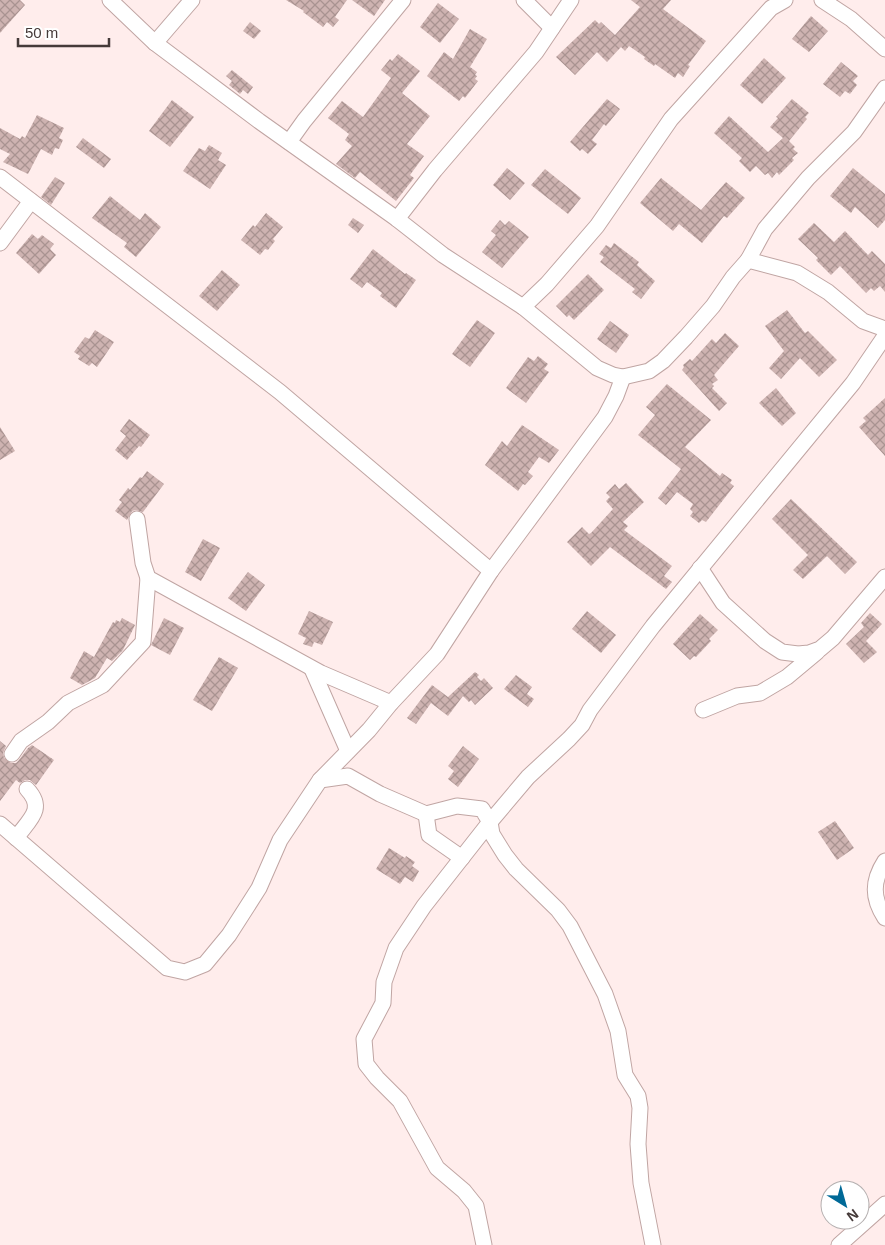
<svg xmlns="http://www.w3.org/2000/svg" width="885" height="1245" font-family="Helvetica,sans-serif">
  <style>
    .building { fill: url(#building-cross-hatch) }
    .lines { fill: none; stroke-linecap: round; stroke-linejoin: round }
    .minor-casing { stroke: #c0a5a3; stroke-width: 17 }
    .minor { stroke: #fff; stroke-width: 15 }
  </style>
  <defs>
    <pattern id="building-cross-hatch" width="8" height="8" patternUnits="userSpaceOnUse" patternTransform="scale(1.25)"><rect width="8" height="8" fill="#ceb3b1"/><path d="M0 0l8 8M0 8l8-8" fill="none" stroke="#a99391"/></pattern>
  </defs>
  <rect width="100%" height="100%" fill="#ffedec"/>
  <g class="building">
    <path d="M 0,0 L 20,0 L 25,5 L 0,33 Z"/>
    <path d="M 286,0 L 347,0 L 335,17 L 339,20 L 333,27 L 327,22 L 323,27 L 303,12 L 304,11 Z"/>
    <path d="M 352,0 L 385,0 L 374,16 Z"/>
    <path d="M 631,0 L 671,0 L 663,9 L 706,41 L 688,65 L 690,66 L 683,77 L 678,73 L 675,78 L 655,64 L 654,66 L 644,59 L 645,57 L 629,46 L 625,51 L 621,47 L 607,62 L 597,52 L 575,75 L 556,57 L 595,20 L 599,24 L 601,22 L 615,35 L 640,7 Z"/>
    <path d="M 438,3 L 459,19 L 440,43 L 420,27 Z"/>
    <path d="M 811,16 L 828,31 L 809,52 L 792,39 Z"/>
    <path d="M 250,22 L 261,31 L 254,39 L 243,31 Z"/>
    <path d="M 470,29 L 487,39 L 470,67 L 477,72 L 475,75 L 477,76 L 475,79 L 478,81 L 465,98 L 463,96 L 459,101 L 427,76 L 444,52 L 453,59 Z"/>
    <path d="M 398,54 L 420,71 L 402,93 L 430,116 L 407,144 L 424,156 L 410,175 L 414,178 L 396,201 L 360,172 L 355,178 L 336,164 L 352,146 L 345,140 L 349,134 L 328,118 L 342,101 L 363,117 L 391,78 L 381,70 L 390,59 L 392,61 Z"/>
    <path d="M 764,58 L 786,78 L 762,104 L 740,85 Z"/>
    <path d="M 841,62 L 858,76 L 853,81 L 857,85 L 850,94 L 845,91 L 840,97 L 823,84 Z"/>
    <path d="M 232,70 L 253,87 L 248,94 L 243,90 L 240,94 L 229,85 L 232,81 L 226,76 Z"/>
    <path d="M 607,99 L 620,109 L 606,126 L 604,124 L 592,140 L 597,144 L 588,154 L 582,149 L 580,151 L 570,142 Z"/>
    <path d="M 792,99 L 809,113 L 805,117 L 807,119 L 789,141 L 795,147 L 793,149 L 798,153 L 792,158 L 794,160 L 779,175 L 777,172 L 772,178 L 768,173 L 765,175 L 756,166 L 750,172 L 739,161 L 742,158 L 714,133 L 729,116 L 768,152 L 783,138 L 770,127 L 778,118 L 776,117 Z"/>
    <path d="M 172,100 L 194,117 L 170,147 L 149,131 Z"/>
    <path d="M 37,115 L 64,128 L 59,138 L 63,140 L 59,149 L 55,148 L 52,155 L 41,149 L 28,174 L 3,162 L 10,154 L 0,149 L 0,128 L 20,139 L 22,136 L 25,138 Z"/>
    <path d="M 83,138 L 111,159 L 104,168 L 76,147 Z"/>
    <path d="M 209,145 L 222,153 L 218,160 L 226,165 L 210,189 L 183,171 L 199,148 L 205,151 Z"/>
    <path d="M 507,168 L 525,183 L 510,200 L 493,185 Z"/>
    <path d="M 853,168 L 885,194 L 885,220 L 878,228 L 855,207 L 851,213 L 830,196 Z"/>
    <path d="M 545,169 L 581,198 L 568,214 L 531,185 Z"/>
    <path d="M 55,177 L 65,183 L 51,205 L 41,197 Z"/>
    <path d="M 661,178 L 701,210 L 726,182 L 745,198 L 727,218 L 724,216 L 702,243 L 679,224 L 673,231 L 640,203 Z"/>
    <path d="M 110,196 L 140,220 L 145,213 L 161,227 L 136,257 L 124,247 L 127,243 L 92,218 Z"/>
    <path d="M 266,213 L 283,227 L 273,239 L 275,241 L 268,250 L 265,249 L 260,255 L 241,240 L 253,225 L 255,227 Z"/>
    <path d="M 353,218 L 364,225 L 358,233 L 348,225 Z"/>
    <path d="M 500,220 L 505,225 L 509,221 L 529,237 L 502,268 L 482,252 L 496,235 L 491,231 Z"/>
    <path d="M 814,223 L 834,242 L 845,231 L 868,255 L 872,251 L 885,264 L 885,292 L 880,286 L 874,291 L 871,288 L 866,293 L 840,266 L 831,275 L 816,260 L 818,258 L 798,239 Z"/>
    <path d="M 32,234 L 38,239 L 42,235 L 54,244 L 50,249 L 56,255 L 39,274 L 16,253 Z"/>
    <path d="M 614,243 L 639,262 L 637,265 L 655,281 L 641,299 L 632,292 L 635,289 L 600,262 L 604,257 L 599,254 L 606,245 L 611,248 Z"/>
    <path d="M 373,249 L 405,274 L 406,273 L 416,280 L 396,308 L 380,296 L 382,293 L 367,282 L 362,288 L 350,279 Z"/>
    <path d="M 222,270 L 240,285 L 217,311 L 199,296 Z"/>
    <path d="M 588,274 L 604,290 L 574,320 L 569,315 L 567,317 L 556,306 Z"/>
    <path d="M 787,310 L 805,333 L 808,331 L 837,360 L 819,377 L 800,358 L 781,379 L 769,368 L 784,351 L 765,326 Z"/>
    <path d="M 477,320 L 495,333 L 470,367 L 452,354 Z"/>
    <path d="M 610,321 L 629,335 L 616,353 L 597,339 Z"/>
    <path d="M 95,330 L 114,342 L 97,367 L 92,363 L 89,366 L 78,359 L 80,356 L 74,352 L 85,337 L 89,339 Z"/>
    <path d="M 725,333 L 739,346 L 714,375 L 718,380 L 712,384 L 714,386 L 712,388 L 727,403 L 719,411 L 682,370 L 684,367 L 683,365 L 690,359 L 692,361 L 712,339 L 716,343 Z"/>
    <path d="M 538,356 L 548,364 L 544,369 L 549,372 L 526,403 L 506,388 L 528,357 L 534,361 Z"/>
    <path d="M 667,384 L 711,420 L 685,447 L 720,476 L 722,473 L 732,480 L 730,483 L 734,486 L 706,522 L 702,520 L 699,523 L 690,516 L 693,512 L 690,509 L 693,504 L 677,492 L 666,505 L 658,498 L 681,469 L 638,435 L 655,415 L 646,407 Z"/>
    <path d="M 776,388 L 796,413 L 782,426 L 759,403 Z"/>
    <path d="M 885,398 L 885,456 L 859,427 L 866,421 L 863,418 Z"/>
    <path d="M 129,419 L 150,435 L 141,447 L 139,446 L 127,460 L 115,450 L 126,436 L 120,431 Z"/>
    <path d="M 522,425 L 559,450 L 549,463 L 539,457 L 528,472 L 533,476 L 525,485 L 523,484 L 518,491 L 485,465 L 502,441 L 507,446 Z"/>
    <path d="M 0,427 L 15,451 L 0,460 Z"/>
    <path d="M 147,471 L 164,484 L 143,512 L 136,510 L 132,511 L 127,520 L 115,511 L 122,502 L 119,500 L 128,488 L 130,490 L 140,477 L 142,478 Z"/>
    <path d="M 626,483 L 644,502 L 623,522 L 628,526 L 624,530 L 672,566 L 664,576 L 672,582 L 666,589 L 610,547 L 591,566 L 567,542 L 582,527 L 589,534 L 591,533 L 613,509 L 606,501 L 610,497 L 606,493 L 615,484 L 619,489 Z"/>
    <path d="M 791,499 L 857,562 L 845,574 L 827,556 L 803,579 L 793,570 L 808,555 L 772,519 Z"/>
    <path d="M 203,539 L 220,548 L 201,581 L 185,572 Z"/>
    <path d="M 248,572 L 265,585 L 246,611 L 228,598 Z"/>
    <path d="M 309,611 L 333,622 L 322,645 L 314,642 L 312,647 L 303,644 L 306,638 L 298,634 Z"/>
    <path d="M 587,611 L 616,635 L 601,653 L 572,629 Z"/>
    <path d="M 870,613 L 882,624 L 866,641 L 877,652 L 864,663 L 846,644 L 864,627 L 861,623 Z"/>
    <path d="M 700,614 L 718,630 L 709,639 L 711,641 L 696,657 L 694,656 L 690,660 L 673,644 Z"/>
    <path d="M 122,618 L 135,625 L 123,650 L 112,661 L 107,658 L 95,678 L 82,685 L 70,678 L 84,651 L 94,657 L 113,622 L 115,623 L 116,620 L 120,622 Z"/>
    <path d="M 164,618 L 184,628 L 170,655 L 151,645 Z"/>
    <path d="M 219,657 L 238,668 L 212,711 L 193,700 Z"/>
    <path d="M 475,672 L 479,675 L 477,677 L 481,681 L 484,678 L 493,688 L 475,705 L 471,700 L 469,702 L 463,696 L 448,716 L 431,703 L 416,724 L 407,718 L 432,685 L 448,697 Z"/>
    <path d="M 516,675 L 532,687 L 527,694 L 534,699 L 528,707 L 504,689 Z"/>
    <path d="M 0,741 L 6,746 L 3,753 L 4,758 L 11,763 L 16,763 L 19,760 L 28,748 L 32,745 L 54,760 L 36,785 L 30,780 L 25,780 L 20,783 L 16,780 L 0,801 Z"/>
    <path d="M 463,746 L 479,759 L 458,787 L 448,779 L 454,771 L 448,766 Z"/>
    <path d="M 835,821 L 854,848 L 837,860 L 818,832 Z"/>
    <path d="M 389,848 L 405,858 L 406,856 L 415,862 L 412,866 L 419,871 L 413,882 L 405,877 L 400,884 L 376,869 Z"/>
  </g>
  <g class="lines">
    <g class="minor-casing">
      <g id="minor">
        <path d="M 110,0 L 155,43 L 259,121 L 397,219 L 443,255 L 523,307 L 597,368 L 613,375 L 623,377 L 649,371 L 663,361 L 686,337 L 713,306 L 733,277 L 748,260 L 765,229 L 808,178 L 854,132 L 885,88"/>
        <path d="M 524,0 L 552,28"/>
        <path d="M 822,0 L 851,19 L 885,49"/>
        <path d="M 155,43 L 192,0"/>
        <path d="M 289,142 L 304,121 L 403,0"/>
        <path d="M 0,177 L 280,392 L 491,571"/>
        <path d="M 397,219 L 435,170 L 536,52 L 571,0"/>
        <path d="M 0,243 L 31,201"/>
        <path d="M 748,260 L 797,273 L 828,292 L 863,321 L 885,329"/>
        <path d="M 523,307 L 547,284 L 597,226 L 671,119 L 771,8 L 785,0"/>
        <path d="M 137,519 L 143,563 L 148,578 L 321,673 L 391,703"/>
        <path d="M 700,568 L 723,603 L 765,641 L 782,652 L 798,654 L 809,653 L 820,649 L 833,638 L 885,577"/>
        <path d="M 312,669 L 348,751"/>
        <path d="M 703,710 L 737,696 L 760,693 L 787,677 L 817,652"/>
        <path d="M 12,754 L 21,741 L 48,722 L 68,703 L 103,685 L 143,642 L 148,578"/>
        <path d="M 320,780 L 348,776 L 380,794 L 426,814 L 457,806 L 482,809 L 490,822 L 492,834 L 505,855 L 516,869 L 558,910 L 570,926 L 605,994 L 618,1031 L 625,1075 L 638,1096 L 640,1108 L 638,1144 L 641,1183 L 653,1245"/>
        <path d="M 426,814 L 429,835 L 462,858"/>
        <path d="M 0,824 L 167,968 L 185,972 L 205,964 L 229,935 L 259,888 L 280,840 L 320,780 L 369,730 L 391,703 L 437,654 L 491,571 L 605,417 L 616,396 L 623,377"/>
        <path d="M 16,838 C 29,820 46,809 27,789"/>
        <path d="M 885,861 C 872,881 872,898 885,918"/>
        <path d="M 484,1245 L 476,1206 L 464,1191 L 437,1168 L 400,1101 L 377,1078 L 366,1064 L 364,1039 L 383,1003 L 384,982 L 396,948 L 424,906 L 490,822 L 528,777 L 569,739 L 582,725 L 590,710 L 653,626 L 853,383 L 885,336"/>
        <path d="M 839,1245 L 885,1204"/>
      </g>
    </g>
    <use href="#minor" class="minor"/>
  </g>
  <g transform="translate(845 1205) rotate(143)"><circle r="24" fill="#ffffff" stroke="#b5b0b0"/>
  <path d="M0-4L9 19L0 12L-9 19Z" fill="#006997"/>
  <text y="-8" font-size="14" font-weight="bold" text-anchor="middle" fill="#453a39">N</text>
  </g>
  <path d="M18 38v8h91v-8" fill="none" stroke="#453a39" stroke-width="2.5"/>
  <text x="25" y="38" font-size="15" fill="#453a39" stroke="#ffffff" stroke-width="4" paint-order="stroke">50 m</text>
</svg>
